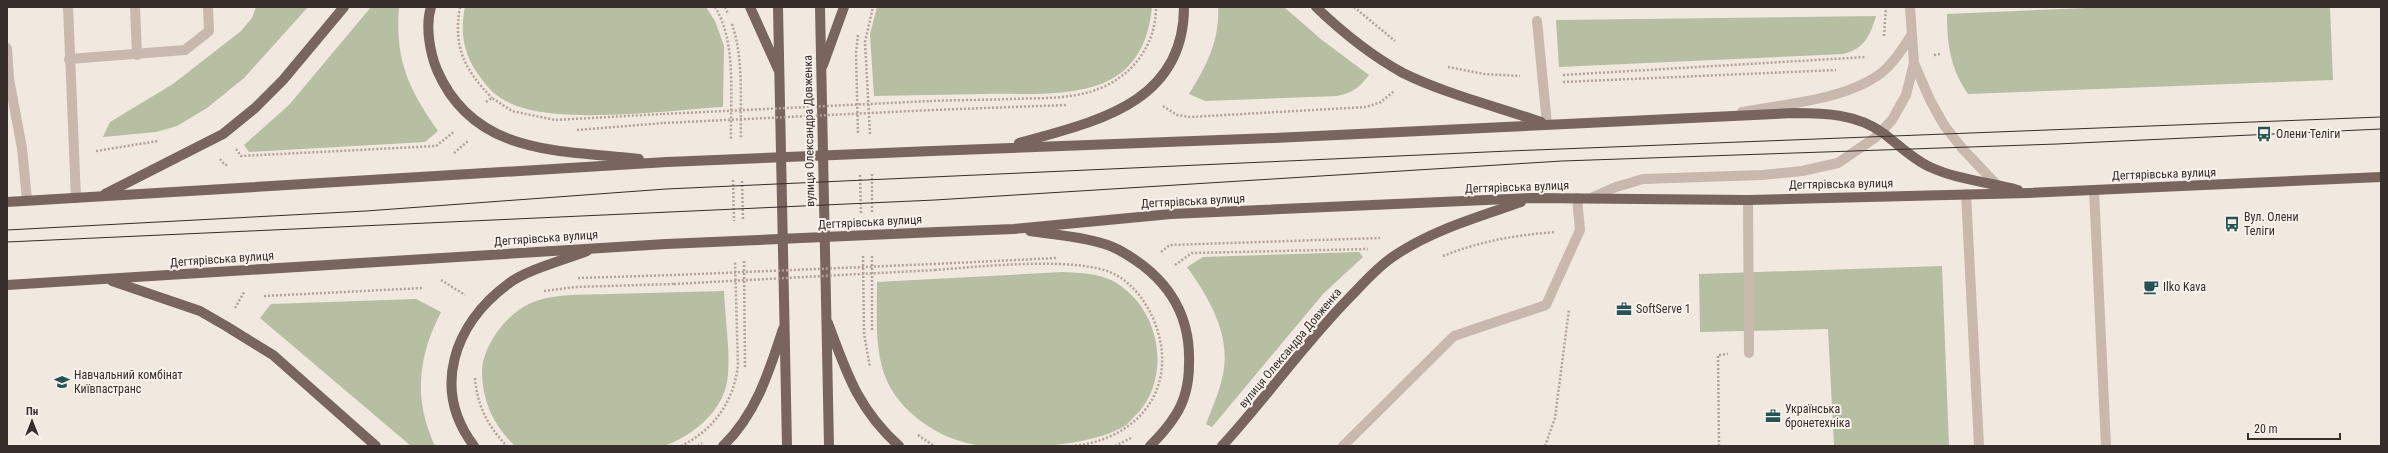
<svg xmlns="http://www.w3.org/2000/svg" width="2388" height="453" font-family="'Roboto Condensed',sans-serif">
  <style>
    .green { fill: #b6bfa1 }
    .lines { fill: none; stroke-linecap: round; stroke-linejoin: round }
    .path { stroke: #b4a297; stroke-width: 2.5; stroke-dasharray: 2 2; stroke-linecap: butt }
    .minor { stroke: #c8b8ad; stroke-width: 10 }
    .major { stroke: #77655e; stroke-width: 10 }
    .tram { stroke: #372e2b; stroke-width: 1 }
    .path-bridge { stroke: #b4a297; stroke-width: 2.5; stroke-dasharray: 2 2; stroke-linecap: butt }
    .major-bridge { stroke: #77655e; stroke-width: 10 }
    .labels { text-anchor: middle; stroke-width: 4; stroke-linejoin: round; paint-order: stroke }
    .street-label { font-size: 12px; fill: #372e2b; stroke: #f9f2ec }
    .poi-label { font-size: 12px; fill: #372e2b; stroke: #f9f2ec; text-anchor: start }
  </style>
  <rect width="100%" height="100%" fill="#f1e8e0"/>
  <g class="green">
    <path d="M 256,7 L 308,7 L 244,78 L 207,108 L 177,126 L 156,132 L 103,137 L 110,122 L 173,84 L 241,31 L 252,18 Z"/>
    <path d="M 371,7 L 399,7 C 395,60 408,88 438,131 L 425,142 L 249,152 L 244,145 L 289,105 Z"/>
    <path d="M 465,7 L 706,7 L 715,21 L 724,46 L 723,107 C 669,110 540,129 498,96 C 490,91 483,81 478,74 C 463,54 460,30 465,7 Z"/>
    <path d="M 877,7 L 1152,7 C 1149,34 1141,59 1118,75 C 1084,99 1024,93 984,94 C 947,95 911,95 874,96 L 870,34 Z"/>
    <path d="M 1218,7 L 1284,7 L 1322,40 L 1369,75 C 1360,87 1352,93 1337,96 L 1205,101 L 1189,94 C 1206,67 1220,40 1218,7 Z"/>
    <path d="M 2110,7 L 2330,7 L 2333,80 L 1968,94 C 1950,68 1947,44 1947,14 Z"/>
    <path d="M 1876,16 C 1870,36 1864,49 1843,54 L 1559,67 L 1556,20 Z"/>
    <path d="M 1359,252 L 1363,257 L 1323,294 L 1212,427 L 1206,424 C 1212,408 1220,391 1223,374 C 1231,334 1209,298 1187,267 L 1203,257 Z"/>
    <path d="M 1942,266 L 1949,446 L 1834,446 L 1828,329 L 1700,332 L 1699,274 Z"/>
    <path d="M 1062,272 C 1080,273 1102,273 1118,284 C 1162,312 1172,381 1134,417 C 1130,421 1127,425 1123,427 C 1089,447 1000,453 963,442 C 933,434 900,410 887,381 C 874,351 877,315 877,282 Z"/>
    <path d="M 724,291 C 725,318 730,347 728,374 C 726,409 695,435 664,446 L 515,446 C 494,426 482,401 482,371 C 483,345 507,313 531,303 C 555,293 583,295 609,294 C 647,293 685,292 724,291 Z"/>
    <path d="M 416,299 L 441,312 C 418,357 413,399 435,446 L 411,446 L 260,318 L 271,304 Z"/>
  </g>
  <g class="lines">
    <g class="path">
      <path d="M 460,7 C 453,47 464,69 492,98"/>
      <path d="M 715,7 C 737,42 730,98 731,139"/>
      <path d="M 725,7 L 728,14"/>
      <path d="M 1354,7 L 1395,41"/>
      <path d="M 732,24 C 744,60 740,100 741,138"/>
      <path d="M 858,35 L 856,53 L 858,134"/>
      <path d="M 1884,36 L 1886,7"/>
      <path d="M 1934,55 L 1940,54"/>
      <path d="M 1448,67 L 1484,74 L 1520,76"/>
      <path d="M 1563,75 L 1866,57"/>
      <path d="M 1563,82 L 1836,70"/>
      <path d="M 930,101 C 957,100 985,100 1012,99 C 1033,98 1055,99 1076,95 C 1121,88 1156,54 1156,7"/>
      <path d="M 486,102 L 492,98 L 512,111 L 555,120 L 663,114"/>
      <path d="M 1163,106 L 1177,115 L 1190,117 L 1366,107 L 1381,102 L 1394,91"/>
      <path d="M 932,110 L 1067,105"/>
      <path d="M 577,130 L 664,123"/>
      <path d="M 870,134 L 865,42 L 873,7"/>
      <path d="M 236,149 L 241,156 L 436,146 L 455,131"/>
      <path d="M 96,151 L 158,141"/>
      <path d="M 454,153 L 468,141"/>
      <path d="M 220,159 L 225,165 L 228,165"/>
      <path d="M 872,174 L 872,213"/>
      <path d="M 860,175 L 861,213"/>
      <path d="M 733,180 L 734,221"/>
      <path d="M 742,181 L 743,220"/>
      <path d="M 1161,252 L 1170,245 L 1380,238"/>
      <path d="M 863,256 L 864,334 L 870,367"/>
      <path d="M 872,256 L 872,331"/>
      <path d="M 1443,256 C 1481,241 1515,235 1556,232"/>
      <path d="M 744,261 L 745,368"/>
      <path d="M 934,264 L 1056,258"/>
      <path d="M 1175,265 L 1192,253 L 1368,249"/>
      <path d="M 935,270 C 977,267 1081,255 1116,275 C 1133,284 1145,301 1153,318 C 1181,384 1142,438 1074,446"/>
      <path d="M 578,278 L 674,275"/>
      <path d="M 441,280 L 465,295"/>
      <path d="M 544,291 L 575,287 L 674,284"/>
      <path d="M 264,296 L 423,288"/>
      <path d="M 235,308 L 244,292"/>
      <path d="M 475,378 C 477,405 488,427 507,446"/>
      <path d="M 918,435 L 934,446"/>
      <path d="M 681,446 C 714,430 734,401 738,365 L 735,262"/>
      <path d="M 698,446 L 702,443"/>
      <path d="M 1115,446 L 1131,438"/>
      <path d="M 1545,446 L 1555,418 L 1569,309"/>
      <path d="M 1719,446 L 1718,355 L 1728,354"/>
    </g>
    <g class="minor">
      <path d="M 68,7 L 76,198"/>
      <path d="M 135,7 L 137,55"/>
      <path d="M 1910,7 L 1914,63 L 1930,100 L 1944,125 L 1961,147 L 1995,183"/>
      <path d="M 1537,21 L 1547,124"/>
      <path d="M 7,48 L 9,79 L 22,148 L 27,200"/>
      <path d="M 69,59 L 185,50 L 209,31 L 208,7"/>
      <path d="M 1742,112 C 1785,104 1844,100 1880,74 C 1894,63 1903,48 1912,34"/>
      <path d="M 2094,190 L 2106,446"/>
      <path d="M 1966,194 L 1979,446"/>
      <path d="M 1593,197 L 1616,187 L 1643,179 L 1762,175 L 1802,171 L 1838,163 L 1876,137 L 1892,120 L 1906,95 L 1914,63"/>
      <path d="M 1748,200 L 1749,353"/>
      <path d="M 1343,446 L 1454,336 L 1546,305 L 1580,230 L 1577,198"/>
    </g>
    <g class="major">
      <path d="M 431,7 C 425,26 430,53 437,70 C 474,156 560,150 639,159"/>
      <path d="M 750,7 L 778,69"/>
      <path d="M 778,7 L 787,446"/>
      <path d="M 820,7 L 829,446"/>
      <path d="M 1316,7 C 1341,31 1372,56 1403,73 C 1443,93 1498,107 1541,122"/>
      <path d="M 823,65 L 844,7"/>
      <path d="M 1019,143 C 1093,122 1184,105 1184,7"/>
      <path d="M 932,151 L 1274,138 L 1794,113 C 1825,113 1857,114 1883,133 C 1898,144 1912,159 1930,167 C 1958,180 1989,182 2018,190"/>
      <path d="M 105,194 L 223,134 L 255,108 L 283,80 L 344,7"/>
      <path d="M 7,202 L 667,162"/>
      <path d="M 1030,231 C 1055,235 1097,238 1119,250 C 1165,275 1191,311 1189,364 C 1189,382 1185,401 1175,416 C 1168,427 1159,437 1150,446"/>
      <path d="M 937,232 L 1014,229 L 1171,214 L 1531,198 L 1748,200 L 2028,193 L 2381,177"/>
      <path d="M 112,281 L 200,311 L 226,326 L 273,355 L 376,446"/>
      <path d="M 7,285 L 666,244"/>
      <path d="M 828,323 C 847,374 858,409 899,446"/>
      <path d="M 474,446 C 431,389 454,324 508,284 C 526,270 564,260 587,251"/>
      <path d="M 723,446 C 756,414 769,372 783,329"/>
      <path d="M 1222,446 C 1266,398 1304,344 1350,297 C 1364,283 1377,267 1394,256 C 1432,230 1478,217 1521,202"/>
    </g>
    <g class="tram">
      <path d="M 7,230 L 366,211 L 666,189 L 1509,151 L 2381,117"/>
      <path d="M 7,242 L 935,200 L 1562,161 L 2057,144 L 2381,129"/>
    </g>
    <g class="path-bridge">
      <path d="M 663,114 L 930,101"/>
      <path d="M 664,123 L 932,110"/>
      <path d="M 674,275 L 934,264"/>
      <path d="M 674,284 L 935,270"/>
    </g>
    <g class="major-bridge">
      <path d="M 667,162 L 932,151"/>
      <path d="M 666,244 L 937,232"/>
    </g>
  </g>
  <defs>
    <g id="bus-bare" transform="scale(1.2)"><path d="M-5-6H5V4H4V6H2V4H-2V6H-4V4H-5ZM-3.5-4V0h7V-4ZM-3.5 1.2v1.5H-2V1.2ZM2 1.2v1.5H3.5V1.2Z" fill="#245455" stroke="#f9f2ec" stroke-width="2.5" paint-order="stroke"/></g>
    <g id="cafe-bare" transform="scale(1.2)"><path d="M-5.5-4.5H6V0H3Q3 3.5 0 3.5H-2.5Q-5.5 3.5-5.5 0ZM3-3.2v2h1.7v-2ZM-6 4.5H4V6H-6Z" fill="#245455" stroke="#f9f2ec" stroke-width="2.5" paint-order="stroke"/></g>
    <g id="office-bare" transform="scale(1.2)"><path d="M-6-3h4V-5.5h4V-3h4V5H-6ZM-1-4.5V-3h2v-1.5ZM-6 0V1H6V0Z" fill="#245455" stroke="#f9f2ec" stroke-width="2.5" paint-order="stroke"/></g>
    <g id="university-bare" transform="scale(1.2)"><path d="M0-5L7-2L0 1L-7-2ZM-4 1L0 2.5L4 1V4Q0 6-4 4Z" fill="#245455" stroke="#f9f2ec" stroke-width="2.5" paint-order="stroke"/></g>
  </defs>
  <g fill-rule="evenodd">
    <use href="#bus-bare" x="2264" y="134"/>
    <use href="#bus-bare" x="2232" y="224"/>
    <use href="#cafe-bare" x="2151" y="287"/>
    <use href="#office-bare" x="1624" y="309"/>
    <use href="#university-bare" x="62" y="382"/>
    <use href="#office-bare" x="1773" y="416"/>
  </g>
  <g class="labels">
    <g class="street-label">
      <text transform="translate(809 131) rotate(-91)" y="4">вулиця Олександра Довженка</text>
      <text transform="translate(2164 174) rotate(-2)" y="4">Дегтярівська вулиця</text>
      <text transform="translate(1841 184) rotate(-1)" y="4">Дегтярівська вулиця</text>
      <text transform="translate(1517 187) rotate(-2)" y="4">Дегтярівська вулиця</text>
      <text transform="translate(1193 201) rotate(-3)" y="4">Дегтярівська вулиця</text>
      <text transform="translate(870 222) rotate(-3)" y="4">Дегтярівська вулиця</text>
      <text transform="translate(546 238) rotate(-4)" y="4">Дегтярівська вулиця</text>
      <text transform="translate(222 259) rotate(-4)" y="4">Дегтярівська вулиця</text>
      <text transform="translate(1290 348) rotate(-50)" y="4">вулиця Олександра Довженка</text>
    </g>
    <g class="poi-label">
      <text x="2276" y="138">Олени Теліги</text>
      <text x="2244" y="221">Вул. Олени<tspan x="2244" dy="14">Теліги</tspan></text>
      <text x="2163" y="291">Ilko Kava</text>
      <text x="1636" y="313">SoftServe 1</text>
      <text x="74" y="379">Навчальний комбінат<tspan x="74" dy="14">Київпастранс</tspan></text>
      <text x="1785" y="413">Українська<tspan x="1785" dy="14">бронетехніка</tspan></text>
    </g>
  </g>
  <rect width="2388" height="453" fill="none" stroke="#372e2b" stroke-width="16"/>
  <g transform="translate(32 421)" stroke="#f9f2ec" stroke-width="3" paint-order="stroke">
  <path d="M0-3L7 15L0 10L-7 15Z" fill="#372e2b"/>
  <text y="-6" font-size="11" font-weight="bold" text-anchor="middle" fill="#372e2b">Пн</text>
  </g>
  <path d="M2248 433v6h92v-6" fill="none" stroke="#372e2b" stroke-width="2"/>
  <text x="2254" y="433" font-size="12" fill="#372e2b" stroke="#f9f2ec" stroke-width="3" paint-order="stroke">20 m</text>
</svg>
